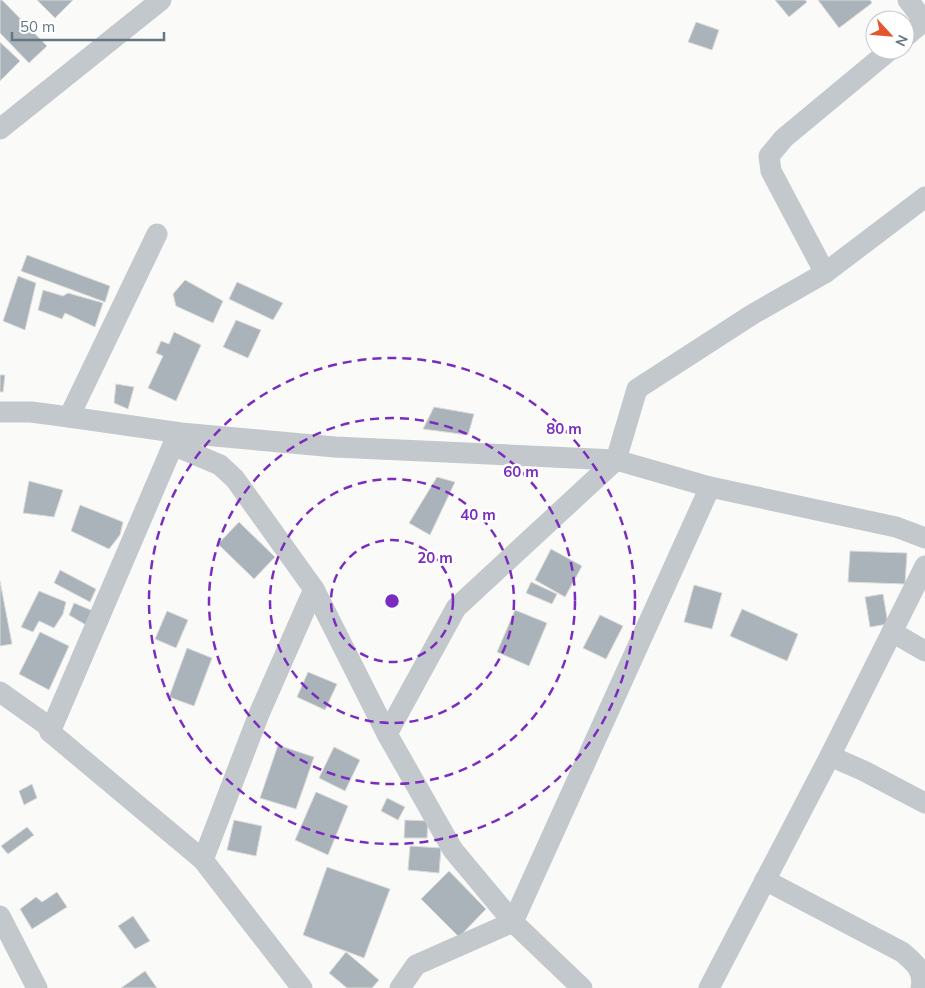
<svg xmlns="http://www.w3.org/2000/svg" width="925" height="988" font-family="Mulish,sans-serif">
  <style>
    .building { fill: #aab3b9; stroke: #dcdcda }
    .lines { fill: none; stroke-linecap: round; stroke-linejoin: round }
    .minor { stroke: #c3c8cc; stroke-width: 21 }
    .ring { fill: none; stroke: #7b2cbf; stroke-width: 2.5; stroke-dasharray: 9 6 }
    .centre { fill: #7b2cbf; stroke: #fff; stroke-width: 2.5 }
    .ring-label { font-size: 15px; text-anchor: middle; font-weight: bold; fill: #7b2cbf; stroke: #fff; stroke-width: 5; stroke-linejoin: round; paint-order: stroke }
  </style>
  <rect width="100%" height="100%" fill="#fafaf8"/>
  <g class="building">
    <path d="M 0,0 L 2,0 L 47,46 L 29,63 L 0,33 Z"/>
    <path d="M 37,0 L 73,0 L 55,18 Z"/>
    <path d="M 775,0 L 805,0 L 807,2 L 789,17 Z"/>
    <path d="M 818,0 L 870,0 L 872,3 L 839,28 Z"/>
    <path d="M 696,22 L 719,30 L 712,50 L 688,42 Z"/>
    <path d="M 0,42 L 20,61 L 0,81 Z"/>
    <path d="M 27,255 L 110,286 L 105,302 L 21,271 Z"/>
    <path d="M 18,276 L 36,283 L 25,330 L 3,321 Z"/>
    <path d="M 185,280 L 223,301 L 213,323 L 176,306 L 173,294 Z"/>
    <path d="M 237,282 L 283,303 L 273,320 L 229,299 Z"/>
    <path d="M 43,290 L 63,296 L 68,293 L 103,303 L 95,327 L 65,313 L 62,319 L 38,310 Z"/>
    <path d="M 236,320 L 261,330 L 248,358 L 223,347 Z"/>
    <path d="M 174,332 L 201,345 L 176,401 L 148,388 L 163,356 L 156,353 L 161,341 L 169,344 Z"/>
    <path d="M 0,375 L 5,375 L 3,392 L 0,392 Z"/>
    <path d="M 116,384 L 134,387 L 128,409 L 114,403 Z"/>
    <path d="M 434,407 L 474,414 L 468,435 L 423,429 Z"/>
    <path d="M 437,477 L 455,482 L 430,535 L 409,523 Z"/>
    <path d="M 29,481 L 63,490 L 54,517 L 23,513 Z"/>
    <path d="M 80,505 L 123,522 L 120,535 L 109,549 L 71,531 Z"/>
    <path d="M 239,522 L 275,557 L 254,579 L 218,544 Z"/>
    <path d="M 551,549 L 582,566 L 565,597 L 535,580 Z"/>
    <path d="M 850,551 L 907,553 L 905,584 L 848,582 Z"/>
    <path d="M 60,570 L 96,589 L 90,602 L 54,583 Z"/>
    <path d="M 0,581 L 12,644 L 0,646 Z"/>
    <path d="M 531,582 L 557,594 L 552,604 L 526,593 Z"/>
    <path d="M 694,585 L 722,593 L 712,629 L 684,622 Z"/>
    <path d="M 39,591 L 66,602 L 63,614 L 54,628 L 39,621 L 33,632 L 21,627 Z"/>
    <path d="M 883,594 L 888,624 L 870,627 L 865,597 Z"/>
    <path d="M 74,603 L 93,611 L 86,625 L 69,615 Z"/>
    <path d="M 742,609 L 798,634 L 787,661 L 730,636 Z"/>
    <path d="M 515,610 L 547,623 L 529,666 L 497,652 Z"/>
    <path d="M 167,611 L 188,620 L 176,648 L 155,639 Z"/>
    <path d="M 600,615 L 623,626 L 606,659 L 583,648 Z"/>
    <path d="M 40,632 L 69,646 L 49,690 L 19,674 Z"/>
    <path d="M 187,648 L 212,658 L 194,706 L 169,697 Z"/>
    <path d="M 308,672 L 337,684 L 325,710 L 297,697 Z"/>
    <path d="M 278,745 L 314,757 L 296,809 L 260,798 Z"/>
    <path d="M 334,747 L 360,760 L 345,791 L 319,778 Z"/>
    <path d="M 32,784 L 37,798 L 24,805 L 19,791 Z"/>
    <path d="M 316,792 L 348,806 L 328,855 L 295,840 Z"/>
    <path d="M 387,798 L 405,807 L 398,820 L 381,811 Z"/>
    <path d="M 234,820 L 262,826 L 256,856 L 227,850 Z"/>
    <path d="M 405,820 L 428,821 L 427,838 L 404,838 Z"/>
    <path d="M 27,827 L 34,835 L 8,854 L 1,846 Z"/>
    <path d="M 410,846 L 441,848 L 439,873 L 408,870 Z"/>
    <path d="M 327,867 L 390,889 L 364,958 L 303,935 Z"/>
    <path d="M 449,871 L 486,909 L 459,937 L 421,899 Z"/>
    <path d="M 57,892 L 67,907 L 32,929 L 20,909 L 36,897 L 42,902 Z"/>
    <path d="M 133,916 L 150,941 L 135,949 L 118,926 Z"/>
    <path d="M 346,952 L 379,980 L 372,988 L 347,988 L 329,973 Z"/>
    <path d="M 145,971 L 157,988 L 121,988 Z"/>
  </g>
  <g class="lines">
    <g class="minor">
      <path d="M 908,0 L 924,21"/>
      <path d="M 905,37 L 925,20"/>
      <path d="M 0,129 L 161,0"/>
      <path d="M 825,273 L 771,171 L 769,156 L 784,138 L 890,50"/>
      <path d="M 0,412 L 31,412 L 69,417 L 181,433 L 335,447 L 616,460 L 710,487 L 896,527 L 925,538"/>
      <path d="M 69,417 L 157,234"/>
      <path d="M 173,445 L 220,465 L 235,479 L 314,589 L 387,734 L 453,850 L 513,922 L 582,988"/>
      <path d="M 925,566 L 830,756 L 864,771 L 925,803"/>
      <path d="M 892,632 L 925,651"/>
      <path d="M 0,692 L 48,726 L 50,732 L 203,860 L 302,988"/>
      <path d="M 50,732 L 173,445 L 180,435"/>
      <path d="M 387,734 L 456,608 L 616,460 L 637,389 L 753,314 L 825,273 L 925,197"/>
      <path d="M 203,860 L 259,714 L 314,589"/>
      <path d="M 765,880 L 902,952 C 914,962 925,971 921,988"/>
      <path d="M 0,916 L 37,988"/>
      <path d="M 400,988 L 416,965 L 513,922 L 710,487"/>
      <path d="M 709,988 L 830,756"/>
    </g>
  </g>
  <g class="ring">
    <circle cx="392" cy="601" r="61"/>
    <circle cx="392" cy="601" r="122"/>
    <circle cx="392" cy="601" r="183"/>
    <circle cx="392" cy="601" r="243"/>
  </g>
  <circle cx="392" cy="601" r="8" class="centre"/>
  <g class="ring-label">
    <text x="564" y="434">80 m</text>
    <text x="521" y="477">60 m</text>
    <text x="478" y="520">40 m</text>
    <text x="435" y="563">20 m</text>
  </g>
  <g transform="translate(890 35) rotate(116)"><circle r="24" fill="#ffffff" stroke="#c1c8cd"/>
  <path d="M0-4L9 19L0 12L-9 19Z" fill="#e4572e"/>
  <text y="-8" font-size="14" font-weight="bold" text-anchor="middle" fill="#657683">N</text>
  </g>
  <path d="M12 32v8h152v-8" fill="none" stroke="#657683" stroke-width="2.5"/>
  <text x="20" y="32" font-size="15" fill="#657683" stroke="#ffffff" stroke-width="4" paint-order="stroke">50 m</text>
</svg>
